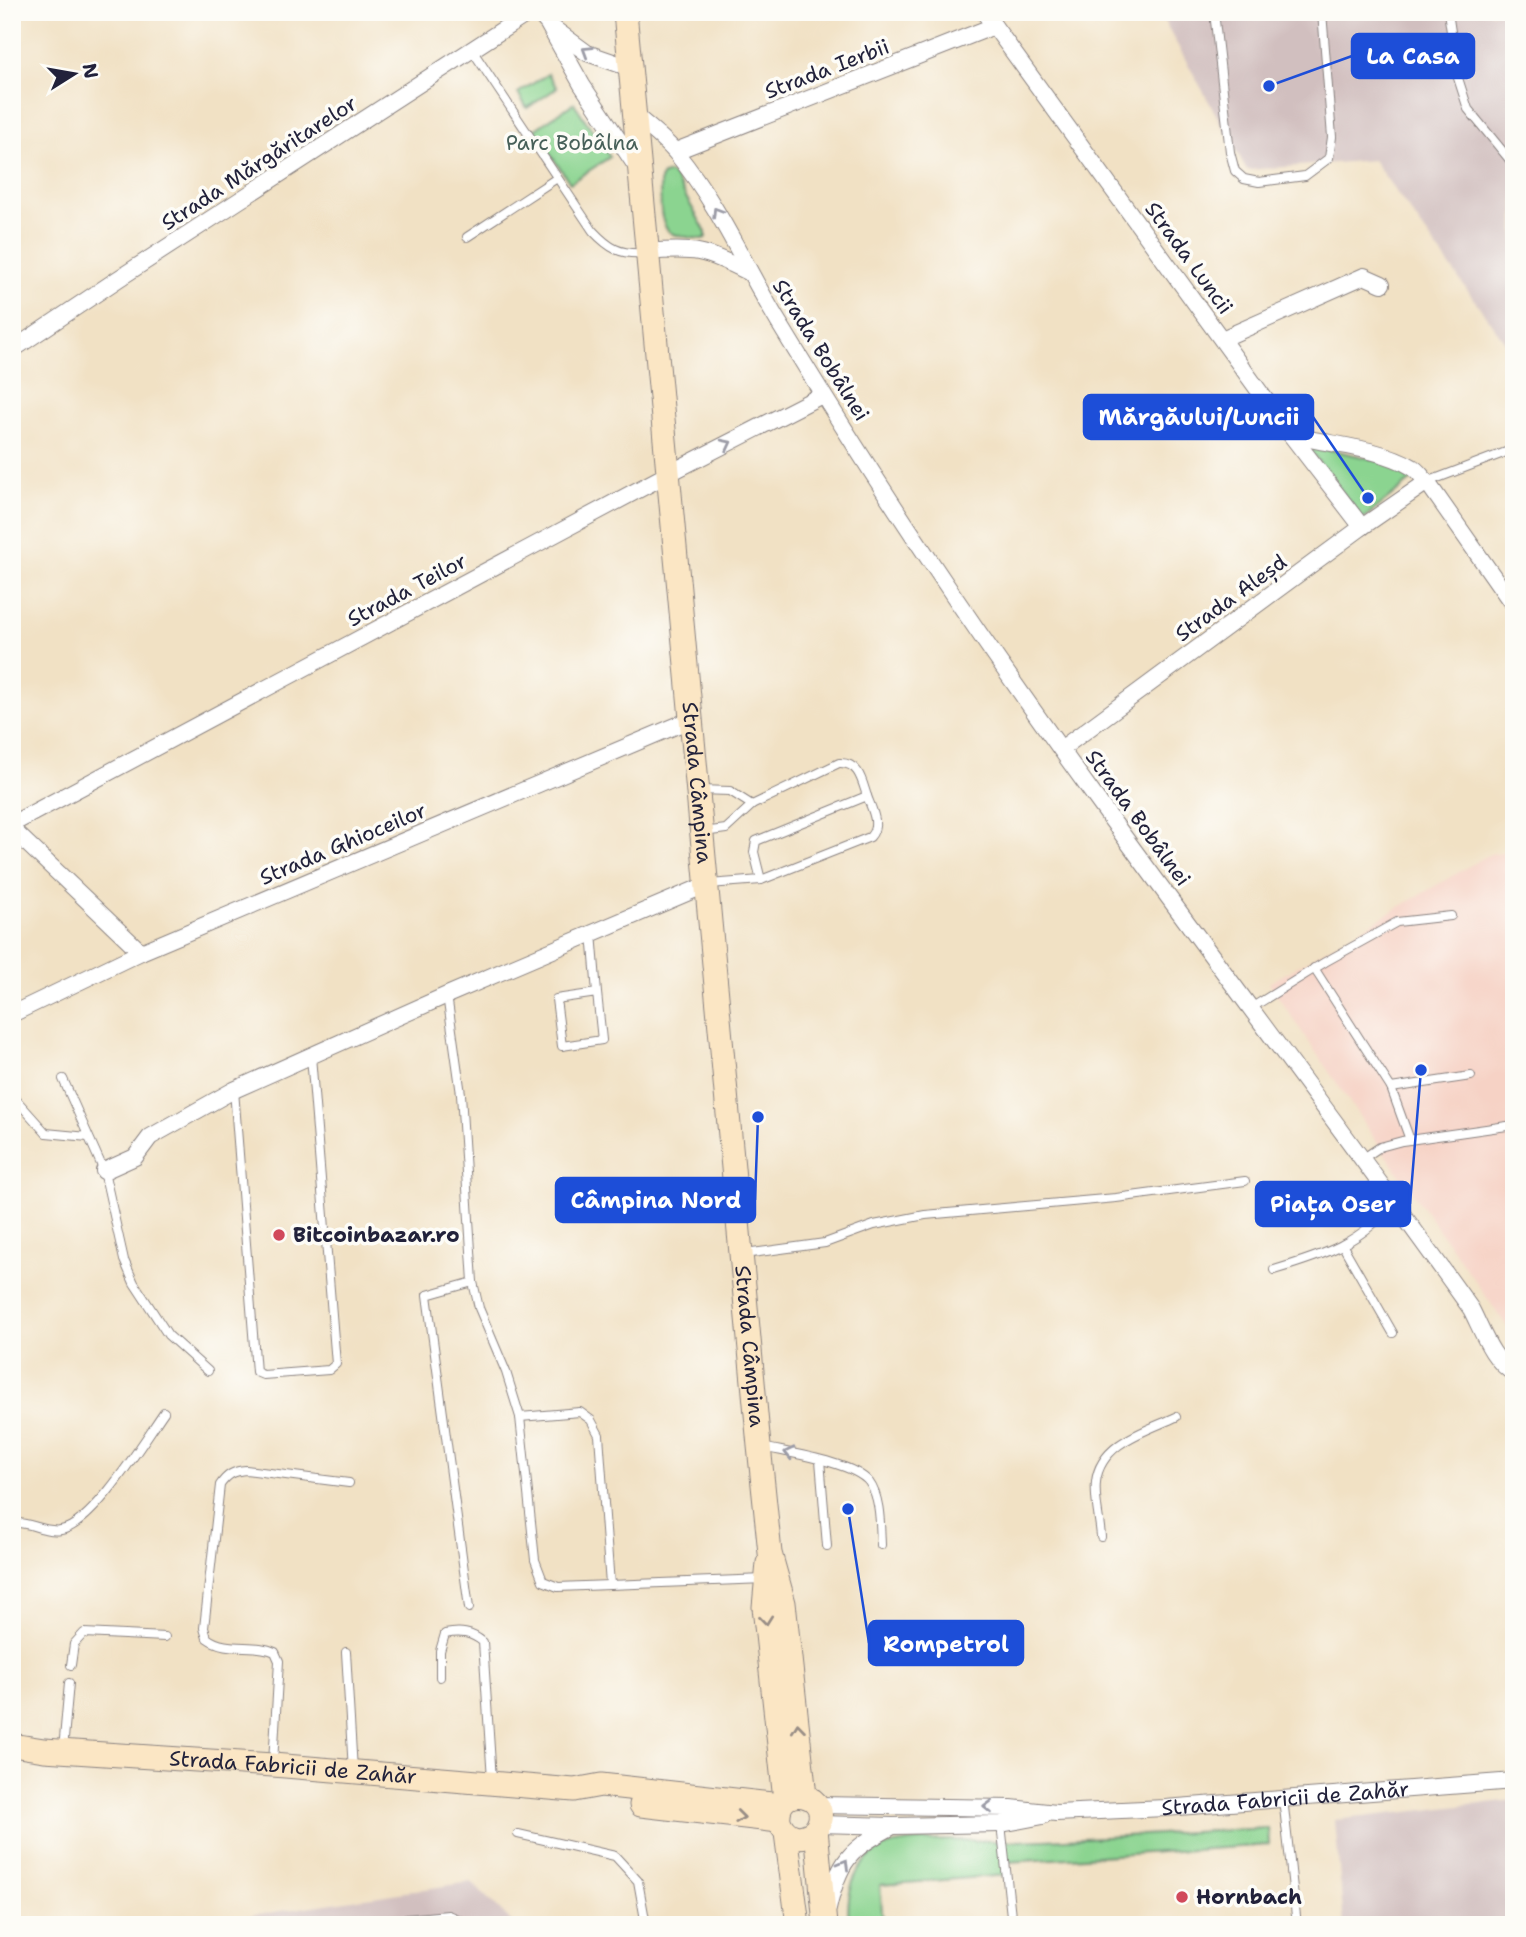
<svg xmlns="http://www.w3.org/2000/svg" width="1526" height="1937" font-family="'Shantell Sans',sans-serif">
  <style>
    .built { fill: #f6d2c5 }
    .industrial { fill: #d1bfbf }
    .green { fill: #8bd490; stroke: #567b66; stroke-width: 2 }
    .lines { fill: none; stroke-linecap: round; stroke-linejoin: round }
    .lane-casing { stroke: #8a8280; stroke-width: 10 }
    .street-casing { stroke: #8a8280; stroke-width: 18 }
    .secondary-casing { stroke: #8a8280; stroke-width: 25 }
    .lane { stroke: #fff; stroke-width: 8 }
    .street { stroke: #fff; stroke-width: 16 }
    .secondary { stroke: #fbe6c4; stroke-width: 23 }
    .oneway { stroke: #9c9ca7 }
    .oneway2 { stroke: #998e86 }
    .poi-dot { fill: #d1495b; stroke: #fdfcf7; stroke-width: 2.5 }
    .labels { text-anchor: middle; stroke-width: 7; stroke-linejoin: round; paint-order: stroke }
    .street-label { font-size: 21px; fill: #22223b; stroke: #fdfcf7 }
    .park-label { font-size: 21px; fill: #476059; stroke: #fdfcf7 }
    .poi-label { font-size: 21px; font-weight: bold; fill: #22223b; stroke: #fdfcf7; text-anchor: start }
    .leader { fill: none; stroke: #1d4ed8; stroke-width: 2.5 }
    .callout-dot { fill: #1d4ed8; stroke: #fdfcf7; stroke-width: 2.5 }
    .callout { fill: #1d4ed8; stroke: #1d4ed8; stroke-width: 2.5 }
    .callout-label { font-size: 23px; text-anchor: middle; font-weight: bold; fill: #fff }
  </style>
  <rect width="100%" height="100%" fill="#fdfcf7"/>
  <filter id="ink" filterUnits="userSpaceOnUse"><feTurbulence type="fractalNoise" baseFrequency=".0143" numOctaves="2"/><feDisplacementMap in="SourceGraphic" scale="14" xChannelSelector="R" yChannelSelector="G"/><feConvolveMatrix kernelMatrix="1 2 1 2 8 2 1 2 1" color-interpolation-filters="sRGB"/></filter>
  <filter id="wash" filterUnits="userSpaceOnUse"><feTurbulence type="fractalNoise" baseFrequency=".00686" numOctaves="4" result="noise"/><feDisplacementMap in="SourceGraphic" scale="28" xChannelSelector="R" yChannelSelector="G"/><feGaussianBlur stdDeviation="1.57" result="paint"/><feColorMatrix in="noise" values="0 0 0 0 0 0 0 0 0 0 0 0 0 0 0 0 0 1.4 0 .05"/><feComposite in="paint" operator="in"/></filter>
  <g filter="url(#wash)">
    <rect width="100%" height="100%" fill="#f1e1c4"/>
    <path class="built" d="M 1514,851 L 1514,1328 L 1509,1329 L 1380,1147 L 1269,983 L 1490,854 Z"/>
    <g class="industrial">
      <path d="M 1159,12 L 1514,12 L 1514,348 L 1510,349 L 1373,160 L 1247,170 Z"/>
      <path d="M 1514,1800 L 1514,1925 L 1344,1925 L 1335,1820 Z"/>
      <path d="M 471,1882 L 515,1925 L 189,1925 Z"/>
    </g>
    <g class="green">
      <path d="M 548,74 L 557,88 L 527,108 L 518,93 Z"/>
      <path d="M 574,103 L 610,157 L 570,183 L 534,130 Z"/>
      <path d="M 669,173 L 674,176 L 706,232 L 706,238 L 702,239 C 693,238 682,237 673,234 C 657,228 661,194 660,180 L 663,175 Z"/>
      <path d="M 1305,444 L 1399,465 L 1414,478 L 1363,519 Z"/>
      <path d="M 1268,1828 L 1269,1845 L 1007,1862 L 1007,1875 L 880,1885 L 883,1925 L 849,1925 C 846,1895 851,1868 879,1850 C 902,1835 985,1842 1016,1841 C 1100,1838 1184,1832 1268,1828 Z"/>
    </g>
  </g>
  <g filter="url(#ink)">
    <g class="lines">
      <g class="lane-casing">
        <g id="lane">
          <path d="M 1214,12 L 1230,152 L 1235,171 L 1244,179 L 1259,182 L 1305,176 L 1329,158 L 1332,137 L 1322,12"/>
          <path d="M 1448,12 L 1458,78 L 1468,109 L 1514,165"/>
          <path d="M 472,50 L 593,231 C 609,248 620,255 644,253"/>
          <path d="M 467,237 L 557,178"/>
          <path d="M 1427,482 L 1514,449"/>
          <path d="M 699,790 L 730,791 L 752,805"/>
          <path d="M 703,832 L 726,829 L 752,805 L 839,763 C 859,762 862,781 867,796 L 756,841 L 754,852 L 761,880 L 709,884"/>
          <path d="M 761,880 L 870,837 C 881,825 872,810 867,796"/>
          <path d="M 592,933 L 597,993 L 556,999 L 562,1046 L 602,1040 L 597,993"/>
          <path d="M 1314,968 L 1391,1088 L 1410,1140"/>
          <path d="M 447,995 L 461,1094 L 473,1282 L 479,1308 L 506,1372 L 520,1417 L 535,1560 L 543,1581 L 558,1587 L 765,1579"/>
          <path d="M 1251,1008 L 1325,962 L 1397,922 L 1451,916"/>
          <path d="M 63,1079 L 104,1171 L 124,1260 L 134,1283 L 168,1335 L 208,1371"/>
          <path d="M 1391,1088 L 1471,1076"/>
          <path d="M 234,1090 L 256,1372 L 263,1375 L 329,1370 L 336,1364 L 311,1056"/>
          <path d="M 12,1095 L 46,1133 L 88,1137"/>
          <path d="M 1362,1159 L 1380,1147 L 1402,1141 L 1514,1125"/>
          <path d="M 1343,1246 L 1393,1333"/>
          <path d="M 745,1254 L 825,1243 L 874,1225 L 925,1215 L 1116,1198 L 1245,1181"/>
          <path d="M 1274,1270 C 1321,1256 1363,1243 1394,1201"/>
          <path d="M 520,1417 L 580,1412 L 591,1420 L 599,1435 L 610,1585"/>
          <path d="M 762,1447 C 788,1453 853,1462 869,1482 C 881,1498 880,1526 881,1545"/>
          <path d="M 820,1460 L 827,1546"/>
          <path d="M 12,1523 C 29,1521 44,1533 61,1530 C 93,1525 145,1439 164,1412"/>
          <path d="M 1101,1537 C 1100,1520 1094,1499 1096,1482 C 1100,1443 1146,1431 1176,1417"/>
          <path d="M 469,1608 L 427,1295 L 473,1282"/>
          <path d="M 346,1652 L 353,1771"/>
          <path d="M 71,1665 L 74,1644 L 84,1633 L 165,1637"/>
          <path d="M 440,1677 L 440,1651 L 445,1634 C 460,1631 471,1632 483,1642 L 492,1780"/>
          <path d="M 63,1750 L 69,1683"/>
          <path d="M 273,1763 L 279,1661 L 275,1652 C 254,1642 227,1653 207,1638 L 204,1628 L 220,1485 C 227,1475 233,1471 246,1470 L 349,1483"/>
          <path d="M 1283,1798 L 1297,1925"/>
          <path d="M 1001,1824 L 1012,1925"/>
          <path d="M 518,1834 L 615,1856 L 638,1881 L 646,1925"/>
          <path d="M 374,1925 L 374,1922 L 448,1915 L 471,1925"/>
        </g>
      </g>
      <g class="street-casing">
        <g id="street">
          <path d="M 538,12 L 548,24 L 582,85 L 638,169"/>
          <path d="M 984,12 L 1291,435 L 1362,527"/>
          <path d="M 553,28 L 587,53 L 630,68"/>
          <path d="M 634,114 C 648,127 665,139 677,154 C 719,205 745,267 779,323 C 830,407 882,490 937,571 C 1106,823 1295,1062 1471,1309 C 1482,1330 1492,1361 1514,1373"/>
          <path d="M 676,151 L 994,26"/>
          <path d="M 647,252 C 695,248 705,250 748,272"/>
          <path d="M 1222,339 L 1364,276 L 1382,284"/>
          <path d="M 12,350 L 118,279 L 530,12"/>
          <path d="M 1291,435 C 1326,444 1381,448 1412,467 C 1418,470 1422,477 1427,482 L 1514,606"/>
          <path d="M 1061,749 L 1362,527 L 1427,482"/>
          <path d="M 12,824 L 666,475 L 822,395"/>
          <path d="M 12,829 L 141,952"/>
          <path d="M 12,1014 L 141,952 L 692,719"/>
          <path d="M 104,1171 L 135,1157 L 150,1137 L 234,1090 L 447,995 L 708,884"/>
          <path id="s1" d="M 817,1805 L 1011,1808 L 1056,1813 L 1165,1808 L 1514,1781"/>
          <path d="M 819,1824 L 893,1826 L 1001,1824 L 1043,1816"/>
          <path d="M 828,1909 C 839,1860 850,1849 893,1826"/>
        </g>
      </g>
      <g class="secondary-casing">
        <g id="secondary">
          <path id="s2" d="M 625,12 L 759,1446 L 770,1553 L 784,1603 L 805,1796"/>
          <path d="M 768,1563 L 764,1607 L 785,1800"/>
          <path id="s3" d="M 12,1745 L 44,1750 L 273,1765 L 574,1790 L 601,1785 L 781,1805"/>
          <path d="M 641,1805 L 779,1821"/>
          <path d="M 816,1829 C 802,1842 786,1838 779,1821 C 775,1779 837,1794 816,1829 L 825,1925"/>
          <path d="M 786,1833 L 798,1925"/>
        </g>
      </g>
      <use href="#lane" class="lane"/>
      <use href="#street" class="street"/>
      <use href="#secondary" class="secondary"/>
    </g>
    <defs><path id="oneway-chevron" d="M-2-3.5L2.5 0L-2 3.5" fill="none" stroke-width="1.6" stroke-linecap="round" stroke-linejoin="round" transform="scale(1.75)"/></defs>
    <g class="oneway">
      <use href="#oneway-chevron" transform="translate(587 51) rotate(-148)"/>
      <use href="#oneway-chevron" transform="translate(717 212) rotate(-122)"/>
      <use href="#oneway-chevron" transform="translate(727 444) rotate(-27)"/>
      <use href="#oneway-chevron" transform="translate(789 1453) rotate(-167)"/>
      <use href="#oneway-chevron" transform="translate(988 1807) rotate(-179)"/>
      <use href="#oneway-chevron" transform="translate(844 1864) rotate(-60)"/>
    </g>
    <g class="oneway2">
      <use href="#oneway-chevron" transform="translate(766 1620) rotate(84)"/>
      <use href="#oneway-chevron" transform="translate(798 1728) rotate(-96)"/>
      <use href="#oneway-chevron" transform="translate(740 1817) rotate(7)"/>
    </g>
  </g>
  <g class="poi-dot">
    <circle cx="279" cy="1235" r="7"/>
    <circle cx="1182" cy="1897" r="7"/>
  </g>
  <g class="labels">
    <g class="street-label">
      <text transform="translate(827 69) rotate(-21)" y="7">Strada Ierbii</text>
      <text transform="translate(259 163) rotate(-33)" y="7">Strada Mărgăritarelor</text>
      <text transform="translate(1189 258) rotate(54)" y="7">Strada Luncii</text>
      <text transform="translate(821 350) rotate(58)" y="7">Strada Bobâlnei</text>
      <text transform="translate(407 590) rotate(-28)" y="7">Strada Teilor</text>
      <text transform="translate(1231 598) rotate(-36)" y="7">Strada Aleșd</text>
      <text dy="7" stroke="none"><textPath href="#s2" startOffset="774">Strada Câmpina</textPath></text>
      <text transform="translate(1138 818) rotate(54)" y="7">Strada Bobâlnei</text>
      <text transform="translate(343 844) rotate(-23)" y="7">Strada Ghioceilor</text>
      <text dy="7" stroke="none"><textPath href="#s2" startOffset="1340">Strada Câmpina</textPath></text>
      <text dy="7" stroke="none"><textPath href="#s3" startOffset="282">Strada Fabricii de Zahăr</textPath></text>
      <text dy="7" stroke="none"><textPath href="#s1" startOffset="469">Strada Fabricii de Zahăr</textPath></text>
    </g>
    <g class="park-label">
      <text x="572" y="150">Parc Bobâlna</text>
    </g>
    <g class="poi-label">
      <text x="293" y="1242">Bitcoinbazar.ro</text>
      <text x="1196" y="1904">Hornbach</text>
    </g>
  </g>
  <path class="leader" d="M1269 86L1352 56M1368 498L1313 417M758 1117L755 1200M1421 1070L1410 1204M848 1509L869 1643"/>
  <g class="callout-dot">
    <circle cx="1269" cy="86" r="7"/>
    <circle cx="1368" cy="498" r="7"/>
    <circle cx="758" cy="1117" r="7"/>
    <circle cx="1421" cy="1070" r="7"/>
    <circle cx="848" cy="1509" r="7"/>
  </g>
  <g class="callout">
    <rect x="1352" y="34" width="122" height="44" rx="7"/>
    <rect x="1084" y="395" width="229" height="44" rx="7"/>
    <rect x="556" y="1178" width="199" height="44" rx="7"/>
    <rect x="1256" y="1182" width="154" height="44" rx="7"/>
    <rect x="869" y="1621" width="154" height="44" rx="7"/>
  </g>
  <g class="callout-label">
    <text x="1413" y="64">La Casa</text>
    <text x="1199" y="425">Mărgăului/Luncii</text>
    <text x="656" y="1208">Câmpina Nord</text>
    <text x="1333" y="1212">Piața Oser</text>
    <text x="946" y="1652">Rompetrol</text>
  </g>
  <rect width="1526" height="1937" fill="none" stroke="#fdfcf7" stroke-width="42"/>
  <g transform="translate(74 74) rotate(79)" stroke="#fdfcf7" stroke-width="5" paint-order="stroke">
  <path d="M0-5L12 26L0 18L-12 26Z" fill="#22223b"/>
  <text y="-10" font-size="19" font-weight="bold" text-anchor="middle" fill="#22223b">N</text>
  </g>
</svg>
